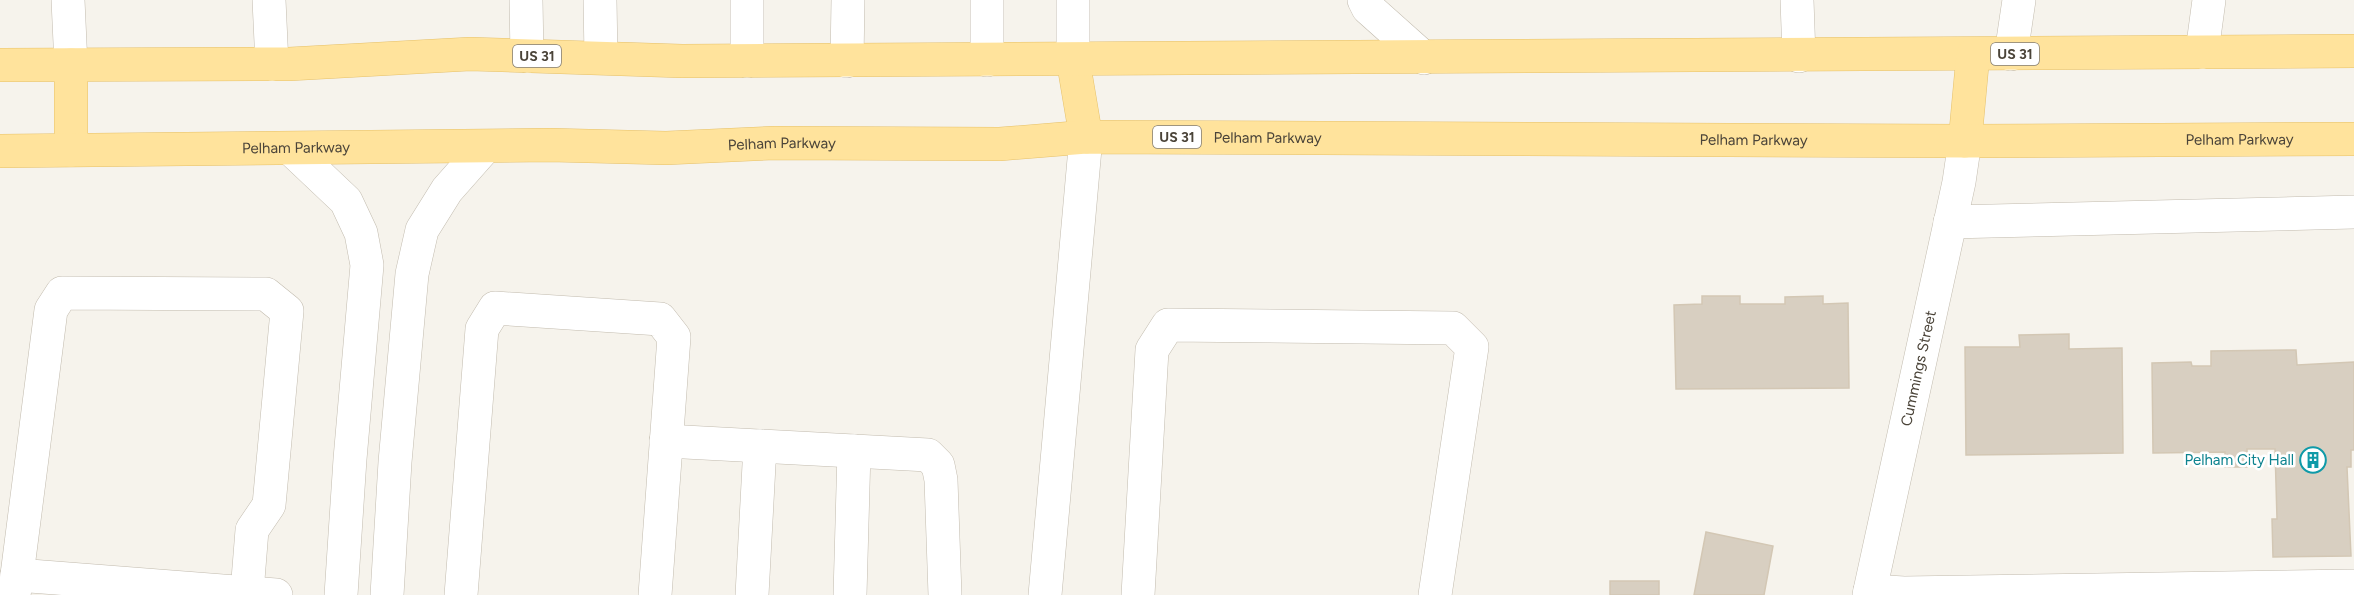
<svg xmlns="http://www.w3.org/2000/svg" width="2354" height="595" font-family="Figtree,sans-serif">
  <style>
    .building { fill: #d8cfc1; stroke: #d3c7b4; stroke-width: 1.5 }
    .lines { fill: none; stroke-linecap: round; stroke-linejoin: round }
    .minor-casing { stroke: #c2bbae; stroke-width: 34 }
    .major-casing { stroke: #e6c16a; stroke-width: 34 }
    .minor { stroke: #fff; stroke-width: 33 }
    .major { stroke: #ffe39c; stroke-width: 33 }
    .labels { text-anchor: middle; stroke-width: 5; stroke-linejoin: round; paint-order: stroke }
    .shield { fill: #fff; stroke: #817c74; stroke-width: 1.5 }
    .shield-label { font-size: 14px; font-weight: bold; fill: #4b4439 }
    .street-label { font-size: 15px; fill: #4b4439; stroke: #fff }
    .culture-label { font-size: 15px; fill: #0d838f; stroke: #fff; text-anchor: end }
  </style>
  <rect width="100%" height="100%" fill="#f6f3ec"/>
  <g class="building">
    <path d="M 1702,296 L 1740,296 L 1740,304 L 1785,304 L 1785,297 L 1823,296 L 1823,304 L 1848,303 L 1849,388 L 1676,389 L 1674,305 L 1702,304 Z"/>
    <path d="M 2069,334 L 2069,349 L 2122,348 L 2123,453 L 1966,455 L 1965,347 L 2020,347 L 2019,335 Z"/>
    <path d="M 2296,350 L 2297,365 L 2354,362 L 2354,450 L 2351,450 L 2351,467 L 2347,467 L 2351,556 L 2273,557 L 2272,519 L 2277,519 L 2275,449 L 2247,449 L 2247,467 L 2225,467 L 2225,452 L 2153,453 L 2152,363 L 2191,362 L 2192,366 L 2211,366 L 2211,351 Z"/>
    <path d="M 1706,532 L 1773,546 L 1764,595 L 1694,595 Z"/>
    <rect x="1610" y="581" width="49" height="14"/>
  </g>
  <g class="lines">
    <g class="minor-casing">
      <g id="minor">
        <path d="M 68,0 L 71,65"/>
        <path d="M 269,0 L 272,64"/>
        <path d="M 526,0 L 527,56"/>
        <path d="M 600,0 L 601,57"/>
        <path d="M 987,0 L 987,60"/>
        <path d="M 1073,0 L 1073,60"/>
        <path d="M 1364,0 L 1368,8 L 1424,58"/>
        <path d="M 1797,0 L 1799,56"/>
        <path d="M 2202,52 L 2209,0"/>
        <path d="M 2011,54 L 2019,0"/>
        <path d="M 747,61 L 747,0"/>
        <path d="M 847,61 L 848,0"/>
        <path d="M 291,149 L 346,201 L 361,233 L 367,265 L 350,459 L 341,595"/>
        <path d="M 1950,222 L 2354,212"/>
        <path d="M 666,441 L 928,455 L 938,465 L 941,480 L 945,595"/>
        <path d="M 17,575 L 51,310 L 62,293 L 266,294 L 287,311 L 269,505 L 252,530 L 247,592"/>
        <path d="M 1870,591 L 1904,593 L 2354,586"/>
        <path d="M 14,595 L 17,575 L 276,595"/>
        <path d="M 387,595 L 395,462 L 412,274 L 422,230 L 447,190 L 485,147"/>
        <path d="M 461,595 L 482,329 L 495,308 L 660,319 L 674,337 L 655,595"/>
        <path d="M 752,595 L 760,446"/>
        <path d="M 850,595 L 854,451"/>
        <path d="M 1045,595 L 1086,137"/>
        <path d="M 1138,595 L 1152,350 L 1168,325 L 1453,328 L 1472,347 L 1435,595"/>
        <path id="s1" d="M 1869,595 L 1959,182 L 1965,141"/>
      </g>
    </g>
    <g class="major-casing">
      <g id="major">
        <path d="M 1073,60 L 1086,137"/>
        <path d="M 0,65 L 289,64 L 470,54 L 682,61 L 2354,51"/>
        <path d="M 71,65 L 71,150"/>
        <path d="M 1965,141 L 1973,55"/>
        <path id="s2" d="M 0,151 L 550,145 L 666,148 L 775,143 L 1000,144 L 1086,137 L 1965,141 L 2354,139"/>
      </g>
    </g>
    <use href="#minor" class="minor"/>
    <use href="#major" class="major"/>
  </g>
  <defs>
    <g id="building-ring" transform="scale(1.35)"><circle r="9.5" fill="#fff" stroke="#0f9aa8" stroke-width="1.5"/><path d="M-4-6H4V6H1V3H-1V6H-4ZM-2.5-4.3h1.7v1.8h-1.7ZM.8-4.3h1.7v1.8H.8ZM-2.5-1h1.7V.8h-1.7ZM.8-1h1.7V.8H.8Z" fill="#0f9aa8"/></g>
  </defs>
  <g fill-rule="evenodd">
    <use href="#building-ring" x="2313" y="460"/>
  </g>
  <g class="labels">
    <g class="shield">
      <rect x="1991" y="43" width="48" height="22" rx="4.5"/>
      <rect x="513" y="45" width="48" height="22" rx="4.5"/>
      <rect x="1153" y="126" width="48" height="22" rx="4.5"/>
    </g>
    <g class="shield-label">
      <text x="2015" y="59">US 31</text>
      <text x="537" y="61">US 31</text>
      <text x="1177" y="142">US 31</text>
    </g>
    <g class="street-label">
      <text dy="5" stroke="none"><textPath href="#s2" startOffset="1268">Pelham Parkway</textPath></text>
      <text dy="5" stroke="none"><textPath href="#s2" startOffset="2240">Pelham Parkway</textPath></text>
      <text dy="5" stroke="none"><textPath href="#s2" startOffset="1754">Pelham Parkway</textPath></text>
      <text dy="5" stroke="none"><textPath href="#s2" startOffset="782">Pelham Parkway</textPath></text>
      <text dy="5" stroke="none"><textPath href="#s2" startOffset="296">Pelham Parkway</textPath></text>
      <text dy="5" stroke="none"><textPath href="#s1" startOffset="232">Cummings Street</textPath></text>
    </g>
    <g class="culture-label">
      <text x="2294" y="465">Pelham City Hall</text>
    </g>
  </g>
</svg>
